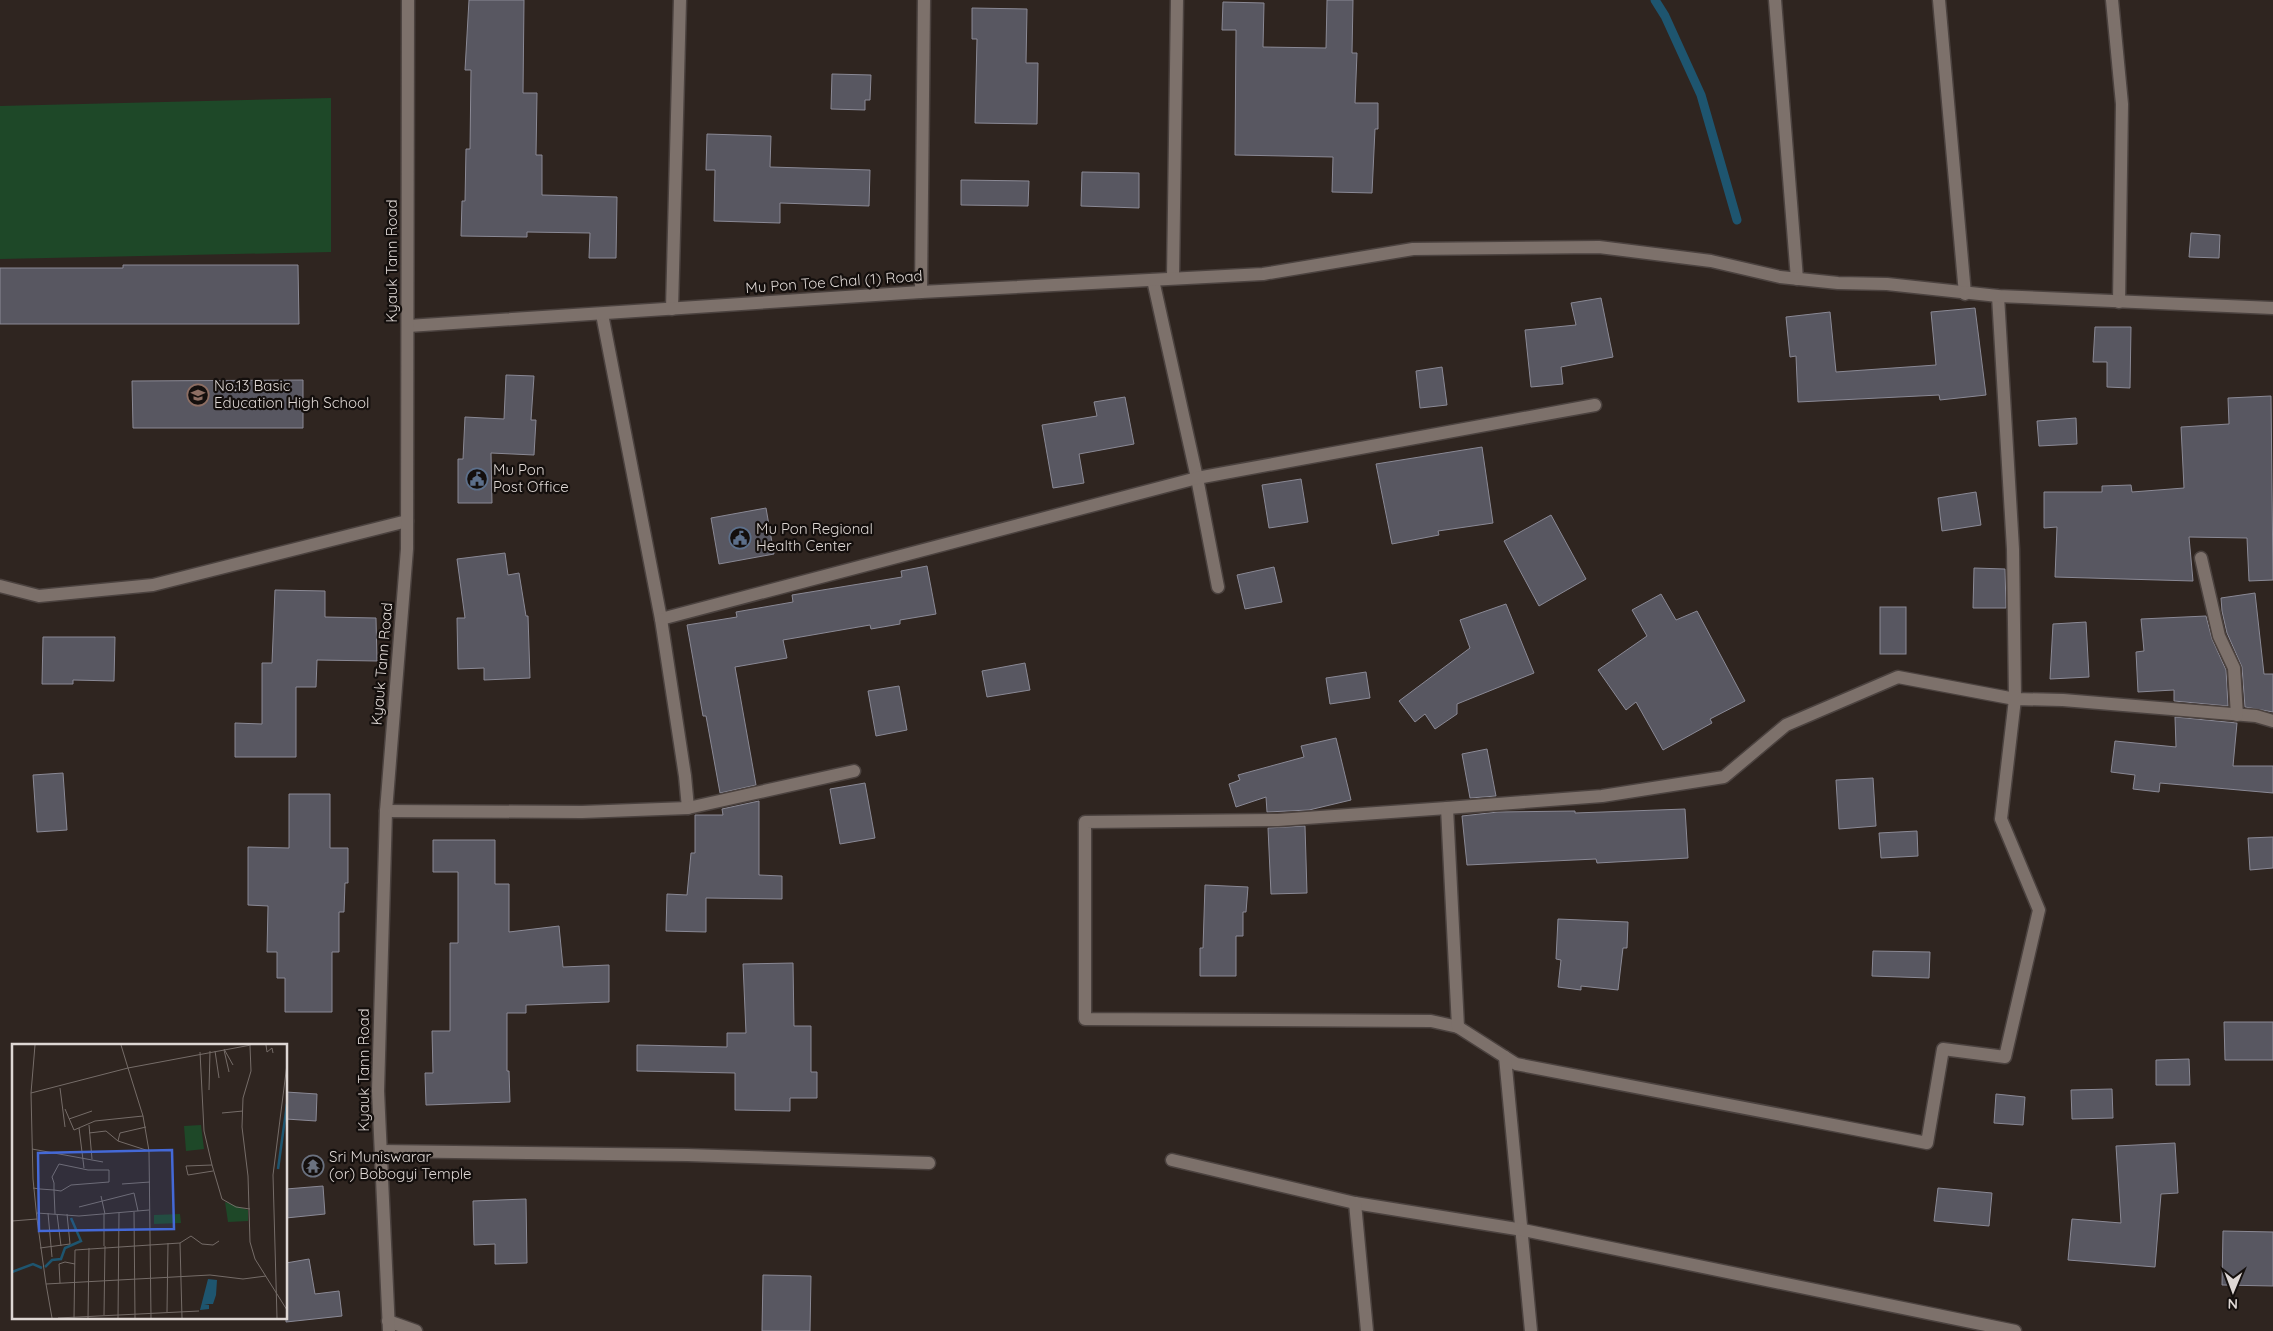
<svg xmlns="http://www.w3.org/2000/svg" width="2273" height="1331" font-family="Quicksand,sans-serif">
  <style>
    .green { fill: #1e4828 }
    .lines { fill: none; stroke-linecap: round; stroke-linejoin: round }
    .stream { stroke: #1e556f; stroke-width: 9 }
    .building { fill: #585761; stroke: #8a8995 }
    .minor-casing { stroke: #4b423f; stroke-width: 15 }
    .minor { stroke: #7d716b; stroke-width: 12 }
    .labels { text-anchor: middle; stroke-width: 4.5; stroke-linejoin: round; paint-order: stroke }
    .street-label { font-size: 15px; fill: #ded7d4; stroke: #140f0d }
    .poi-label { font-size: 15px; fill: #ded7d4; stroke: #140f0d; text-anchor: start }
    .inset-river { fill: none; stroke: #1e556f; stroke-width: 2.5 }
    .inset-road { fill: none; stroke: #756c68; stroke-width: 1 }
    .view { fill: #4469d7; fill-opacity: 0.15; stroke: #4469d7; stroke-width: 2.5 }
    .inset-edge { fill: none; stroke: #ded7d4; stroke-width: 2.5 }
  </style>
  <rect width="100%" height="100%" fill="#2f2520"/>
  <path class="green" d="M 331,98 L 331,252 L 0,259 L 0,106 Z"/>
  <g class="lines">
    <path class="stream" d="M 1655,0 L 1665,16 L 1701,95 L 1737,220"/>
  </g>
  <g class="building">
    <path d="M 469,0 L 524,0 L 523,93 L 537,93 L 536,155 L 542,155 L 542,195 L 617,197 L 616,258 L 589,258 L 590,233 L 527,232 L 527,237 L 461,236 L 462,201 L 465,201 L 466,149 L 470,149 L 471,70 L 465,70 Z"/>
    <path d="M 1327,0 L 1353,0 L 1352,53 L 1357,53 L 1355,103 L 1378,103 L 1378,129 L 1375,129 L 1372,193 L 1332,192 L 1333,157 L 1235,155 L 1236,30 L 1222,30 L 1223,2 L 1264,3 L 1263,47 L 1326,48 Z"/>
    <path d="M 972,8 L 1027,9 L 1026,63 L 1038,63 L 1037,124 L 975,123 L 977,39 L 972,39 Z"/>
    <path d="M 832,74 L 871,75 L 870,100 L 865,100 L 865,110 L 831,109 Z"/>
    <path d="M 707,134 L 771,136 L 770,167 L 870,170 L 869,206 L 780,203 L 780,223 L 714,221 L 715,170 L 706,170 Z"/>
    <path d="M 1082,172 L 1139,173 L 1139,208 L 1081,206 Z"/>
    <path d="M 961,180 L 1029,181 L 1028,206 L 961,205 Z"/>
    <path d="M 2191,233 L 2220,235 L 2219,258 L 2189,257 Z"/>
    <path d="M 123,265 L 298,265 L 299,324 L 0,324 L 0,268 L 123,268 Z"/>
    <path d="M 1601,298 L 1613,357 L 1561,367 L 1563,384 L 1531,387 L 1525,330 L 1576,325 L 1571,303 Z"/>
    <path d="M 1975,308 L 1986,395 L 1940,400 L 1939,395 L 1798,402 L 1796,356 L 1790,357 L 1786,317 L 1830,312 L 1836,372 L 1936,365 L 1931,312 Z"/>
    <path d="M 2095,327 L 2131,327 L 2130,388 L 2107,387 L 2107,362 L 2093,362 Z"/>
    <path d="M 1442,367 L 1447,405 L 1420,408 L 1416,371 Z"/>
    <path d="M 506,375 L 534,376 L 531,420 L 536,420 L 534,455 L 491,453 L 492,503 L 458,503 L 458,459 L 463,459 L 465,417 L 504,419 Z"/>
    <path d="M 303,380 L 303,428 L 133,428 L 132,381 Z"/>
    <path d="M 2271,396 L 2273,580 L 2249,581 L 2247,538 L 2189,537 L 2193,581 L 2055,577 L 2057,527 L 2044,528 L 2044,492 L 2102,492 L 2102,486 L 2131,485 L 2132,492 L 2184,488 L 2181,427 L 2229,424 L 2228,398 Z"/>
    <path d="M 1125,397 L 1134,444 L 1079,454 L 1084,483 L 1053,488 L 1042,425 L 1097,416 L 1094,402 Z"/>
    <path d="M 2076,418 L 2077,444 L 2039,446 L 2037,421 Z"/>
    <path d="M 1482,447 L 1493,523 L 1438,531 L 1439,535 L 1392,544 L 1376,464 Z"/>
    <path d="M 1301,479 L 1308,522 L 1269,528 L 1262,485 Z"/>
    <path d="M 1976,492 L 1981,525 L 1942,531 L 1938,498 Z"/>
    <path d="M 766,508 L 774,554 L 719,564 L 711,518 Z"/>
    <path d="M 1551,515 L 1586,579 L 1539,606 L 1504,541 Z"/>
    <path d="M 505,553 L 508,575 L 519,573 L 526,616 L 528,616 L 530,678 L 484,680 L 484,668 L 458,669 L 457,618 L 465,618 L 457,559 Z"/>
    <path d="M 927,566 L 936,614 L 900,620 L 900,624 L 871,629 L 870,625 L 783,640 L 787,658 L 735,667 L 756,785 L 720,793 L 706,716 L 703,716 L 687,625 L 737,617 L 736,612 L 793,602 L 792,595 L 902,577 L 901,571 Z"/>
    <path d="M 1274,567 L 1282,602 L 1245,609 L 1237,575 Z"/>
    <path d="M 1974,568 L 2005,569 L 2006,608 L 1973,608 Z"/>
    <path d="M 275,590 L 325,591 L 325,617 L 376,618 L 377,661 L 317,660 L 316,687 L 296,687 L 296,757 L 235,757 L 235,723 L 262,724 L 262,663 L 272,663 Z"/>
    <path d="M 2255,593 L 2264,674 L 2273,674 L 2273,712 L 2245,707 L 2242,667 L 2227,633 L 2222,611 L 2221,598 Z"/>
    <path d="M 1661,594 L 1676,620 L 1697,611 L 1745,701 L 1710,719 L 1712,723 L 1663,750 L 1636,702 L 1626,710 L 1598,670 L 1647,636 L 1632,610 Z"/>
    <path d="M 1506,604 L 1534,673 L 1457,704 L 1457,714 L 1435,729 L 1425,714 L 1415,722 L 1399,701 L 1470,648 L 1460,620 Z"/>
    <rect x="1880" y="607" width="26" height="47"/>
    <path d="M 2206,616 L 2212,639 L 2226,670 L 2228,706 L 2174,701 L 2174,690 L 2138,692 L 2136,652 L 2144,651 L 2141,619 Z"/>
    <path d="M 2086,622 L 2089,677 L 2050,679 L 2053,624 Z"/>
    <path d="M 43,637 L 115,637 L 114,681 L 73,680 L 73,684 L 42,684 Z"/>
    <path d="M 1025,663 L 1030,690 L 987,697 L 982,671 Z"/>
    <path d="M 1366,672 L 1370,698 L 1330,704 L 1326,678 Z"/>
    <path d="M 899,686 L 907,730 L 876,736 L 868,691 Z"/>
    <path d="M 2175,717 L 2237,723 L 2233,766 L 2273,766 L 2273,793 L 2160,783 L 2159,792 L 2133,789 L 2135,775 L 2111,772 L 2115,741 L 2176,747 Z"/>
    <path d="M 1336,738 L 1351,800 L 1309,810 L 1267,812 L 1266,797 L 1236,807 L 1229,784 L 1240,780 L 1238,775 L 1304,757 L 1301,746 Z"/>
    <path d="M 1487,749 L 1496,796 L 1470,798 L 1462,754 Z"/>
    <path d="M 63,773 L 67,830 L 37,832 L 33,775 Z"/>
    <path d="M 1873,778 L 1876,826 L 1839,829 L 1836,780 Z"/>
    <path d="M 865,783 L 875,838 L 840,844 L 830,789 Z"/>
    <path d="M 289,794 L 330,794 L 330,848 L 348,848 L 348,883 L 345,883 L 344,912 L 339,912 L 339,952 L 332,952 L 332,1012 L 285,1012 L 285,978 L 277,978 L 277,952 L 267,952 L 268,906 L 248,905 L 248,847 L 289,848 Z"/>
    <path d="M 759,801 L 759,875 L 782,876 L 782,899 L 706,898 L 706,932 L 666,931 L 667,894 L 687,895 L 691,853 L 695,853 L 695,815 L 723,815 L 722,809 Z"/>
    <path d="M 1685,809 L 1688,858 L 1597,863 L 1596,859 L 1467,865 L 1462,816 L 1498,812 L 1575,811 L 1575,813 Z"/>
    <path d="M 1305,826 L 1307,893 L 1271,894 L 1268,828 Z"/>
    <path d="M 1917,831 L 1918,856 L 1881,858 L 1879,833 Z"/>
    <path d="M 2273,837 L 2273,868 L 2250,870 L 2248,838 Z"/>
    <path d="M 433,840 L 495,840 L 495,884 L 509,884 L 509,932 L 559,926 L 563,967 L 609,965 L 609,1002 L 526,1005 L 526,1013 L 507,1013 L 507,1071 L 509,1071 L 510,1102 L 426,1105 L 425,1073 L 433,1073 L 432,1031 L 450,1031 L 450,943 L 458,943 L 458,872 L 433,872 Z"/>
    <path d="M 1205,885 L 1248,887 L 1246,912 L 1243,912 L 1243,936 L 1236,936 L 1236,976 L 1200,976 L 1200,948 L 1203,948 Z"/>
    <path d="M 1558,919 L 1628,922 L 1627,948 L 1623,948 L 1618,990 L 1581,986 L 1581,990 L 1558,987 L 1561,960 L 1556,959 Z"/>
    <path d="M 1873,951 L 1930,952 L 1929,978 L 1872,976 Z"/>
    <path d="M 793,963 L 794,1026 L 811,1026 L 811,1072 L 817,1072 L 817,1098 L 790,1098 L 790,1111 L 735,1110 L 735,1073 L 637,1071 L 637,1045 L 727,1047 L 727,1033 L 746,1033 L 743,964 Z"/>
    <path d="M 2224,1022 L 2273,1022 L 2273,1060 L 2225,1060 Z"/>
    <path d="M 2189,1059 L 2190,1085 L 2156,1085 L 2156,1060 Z"/>
    <path d="M 2112,1089 L 2113,1118 L 2072,1119 L 2071,1090 Z"/>
    <path d="M 286,1092 L 317,1094 L 316,1121 L 286,1119 Z"/>
    <path d="M 1996,1094 L 2025,1097 L 2023,1125 L 1994,1123 Z"/>
    <path d="M 2175,1143 L 2178,1193 L 2161,1194 L 2155,1267 L 2068,1260 L 2072,1219 L 2121,1223 L 2116,1146 Z"/>
    <path d="M 323,1186 L 325,1214 L 286,1218 L 286,1189 Z"/>
    <path d="M 1938,1188 L 1992,1193 L 1989,1226 L 1934,1221 Z"/>
    <path d="M 526,1199 L 527,1263 L 495,1264 L 495,1244 L 474,1245 L 473,1201 Z"/>
    <path d="M 2223,1231 L 2273,1232 L 2273,1286 L 2222,1285 Z"/>
    <path d="M 309,1259 L 315,1294 L 339,1291 L 342,1316 L 286,1322 L 286,1263 Z"/>
    <path d="M 763,1275 L 811,1276 L 810,1331 L 762,1331 Z"/>
  </g>
  <g class="lines">
    <g class="minor-casing">
      <g id="minor">
        <path d="M 1775,0 L 1797,279"/>
        <path d="M 1939,0 L 1965,294"/>
        <path d="M 2112,0 L 2122,104 L 2119,302"/>
        <path d="M 1173,278 L 1177,0"/>
        <path d="M 1153,280 L 1197,478 L 1218,587"/>
        <path d="M 921,292 L 924,0"/>
        <path d="M 1998,296 L 2013,549 L 2015,699 L 2001,819 L 2039,910 L 2005,1057 L 1943,1049 L 1927,1143 L 1516,1064 L 1458,1027 L 1431,1021 L 1085,1019 L 1085,822 L 1278,820 L 1447,808 L 1602,796 L 1724,777 L 1786,725 L 1898,677 L 2015,699 L 2063,700 L 2256,716 L 2273,721"/>
        <path d="M 672,309 L 680,0"/>
        <path d="M 602,314 L 661,619 L 1197,478 L 1595,405"/>
        <path d="M 408,326 L 921,292 L 1263,274 L 1413,249 L 1599,247 L 1711,261 L 1780,277 L 1838,283 L 1887,284 L 1998,296 L 2273,308"/>
        <path d="M 2201,558 L 2219,636 L 2234,668 L 2237,715"/>
        <path d="M 0,586 L 39,596 L 153,585 L 407,521"/>
        <path d="M 661,619 L 685,776 L 688,808"/>
        <path d="M 1447,808 L 1458,1027"/>
        <path d="M 386,811 L 582,812 L 688,808 L 854,771"/>
        <path d="M 1505,1057 L 1531,1331"/>
        <path d="M 381,1151 L 687,1155 L 929,1163"/>
        <path d="M 1172,1160 L 1355,1203 L 1523,1230 L 2015,1331"/>
        <path d="M 1355,1203 L 1367,1331"/>
        <path d="M 388,1321 L 416,1331"/>
        <path d="M 389,1331 L 378,1091 L 386,811 L 407,549 L 408,0"/>
      </g>
    </g>
    <use href="#minor" class="minor"/>
  </g>
  <defs>
    <g id="school-ring" transform="scale(1.125)"><circle r="9.5" fill="#140f0d" stroke="#8d6e63" stroke-width="1.5"/><path d="M0-5L7-2L0 1L-7-2ZM-4 1L0 2.5L4 1V4Q0 6-4 4Z" fill="#8d6e63"/></g>
    <g id="civic-ring" transform="scale(1.125)"><circle r="9.5" fill="#140f0d" stroke="#5c6f8a" stroke-width="1.5"/><path d="M-.6-6.5H3V-4.5H.6V-3L4-1V1h2V6H-6V1h2V-1L-.6-3ZM-1.2 2.5V6h2.4V2.5Z" fill="#5c6f8a"/></g>
    <g id="temple-ring" transform="scale(1.125)"><circle r="9.5" fill="#140f0d" stroke="#6b7280" stroke-width="1.5"/><path d="M0-6L5-2H3V0L6.5 2.5H4V6H1.5V3h-3V6H-4V2.5H-6.5L-3 0V-2H-5Z" fill="#6b7280"/></g>
  </defs>
  <g fill-rule="evenodd">
    <use href="#school-ring" x="198" y="395"/>
    <use href="#civic-ring" x="477" y="479"/>
    <use href="#civic-ring" x="740" y="538"/>
    <use href="#temple-ring" x="313" y="1166"/>
  </g>
  <g class="labels">
    <g class="street-label">
      <text transform="translate(392 261) rotate(-90)" y="5">Kyauk Tann Road</text>
      <text transform="translate(834 282) rotate(-4)" y="5">Mu Pon Toe Chal (1) Road</text>
      <text transform="translate(382 664) rotate(-85)" y="5">Kyauk Tann Road</text>
      <text transform="translate(364 1070) rotate(-90)" y="5">Kyauk Tann Road</text>
    </g>
    <g class="poi-label">
      <text x="214" y="391">No.13 Basic<tspan x="214" dy="17">Education High School</tspan></text>
      <text x="493" y="475">Mu Pon<tspan x="493" dy="17">Post Office</tspan></text>
      <text x="756" y="534">Mu Pon Regional<tspan x="756" dy="17">Health Center</tspan></text>
      <text x="329" y="1162">Sri Muniswarar<tspan x="329" dy="17">(or) Bobogyi Temple</tspan></text>
    </g>
  </g>
  <g transform="translate(12 1044)">
    <rect width="275" height="275" fill="#2f2520"/>
    <path d="M 189,81 L 192,105 L 174,107 L 172,82 ZM 213,158 L 236,166 L 236,177 L 216,178 ZM 168,170 L 169,179 L 142,180 L 142,171 Z" fill="#1e4828"/>
    <path d="M 196,235 L 205,236 L 204,251 L 201,260 L 192,260 L 197,261 L 197,265 L 188,266 Z" fill="#1e556f"/>
    <path class="inset-river" d="M 266,125 L 275,60M 33,223 L 40,216 L 49,215 L 53,204 L 69,197 L 59,174M 0,228 L 21,220 L 30,224"/>
    <path class="inset-road" d="M 109,1 L 116,24 L 239,1M 254,1 L 255,8 L 260,4 L 261,9M 238,2 L 239,27 L 231,54 L 230,83 L 236,132 L 238,198 L 243,215 L 275,266M 212,5 L 221,21M 212,6 L 217,28M 203,7 L 207,34M 188,8 L 192,87 L 200,121 L 210,155 L 224,163 L 238,165M 48,44 L 53,83M 197,46 L 198,7M 19,49 L 116,24 L 131,72 L 137,107 L 139,274M 53,65 L 62,86 L 83,77 L 131,72M 210,69 L 231,67M 57,75 L 80,67M 77,81 L 80,115M 67,84 L 72,124M 77,89 L 94,87 L 106,97 L 137,107M 106,97 L 108,89 L 134,83M 20,105 L 91,118M 200,121 L 174,122 L 176,131 L 201,127M 110,140 L 138,138M 21,144 L 28,145 L 42,146 L 49,147 L 59,141 L 97,138 L 97,126 L 76,126 L 47,120 L 40,133 L 42,139 L 42,146 L 43,170M 89,152 L 93,170M 67,163 L 122,149 L 126,167M 122,168 L 123,274M 25,169 L 67,172 L 137,166M 36,169 L 40,213M 45,170 L 49,202M 92,170 L 92,202M 25,175 L 34,240M 0,177 L 25,175 L 21,135 L 19,49 L 23,1M 168,199 L 179,192 L 190,200 L 201,201 L 207,197M 28,204 L 58,200 L 55,170M 48,239 L 47,220 L 53,218 L 63,220M 155,268 L 156,199M 92,271 L 93,202M 40,274 L 34,240 L 198,231 L 231,235 L 254,232M 46,274 L 187,267M 62,274 L 63,206 L 168,199 L 170,274M 76,274 L 77,204M 106,274 L 107,169M 265,274 L 261,131 L 275,20"/>
    <path class="view" d="M 160,106 L 162,185 L 27,187 L 26,109 Z"/>
    <rect width="275" height="275" class="inset-edge"/>
  </g>
  <g transform="translate(2233 1291) rotate(181)" stroke="#140f0d" stroke-width="4" paint-order="stroke">
  <path d="M0-4L9 19L0 12L-9 19Z" fill="#ded7d4"/>
  <text y="-8" font-size="14" font-weight="bold" text-anchor="middle" fill="#ded7d4">N</text>
  </g>
</svg>
